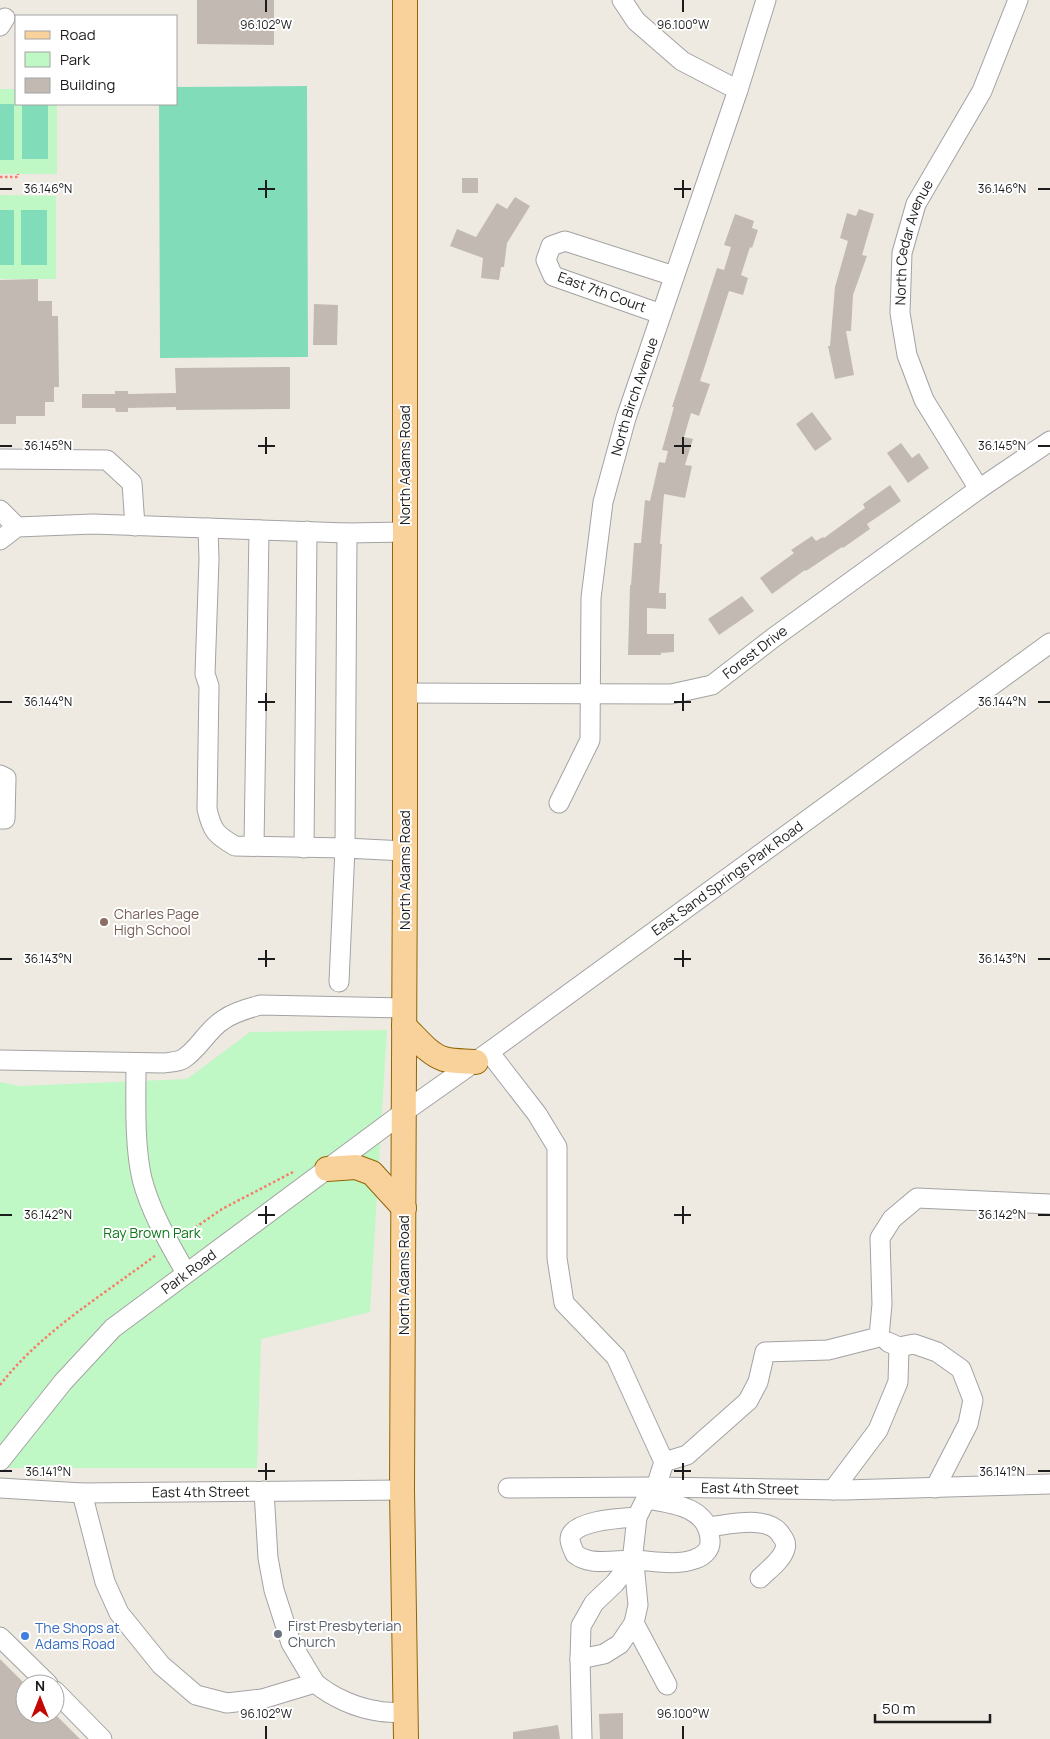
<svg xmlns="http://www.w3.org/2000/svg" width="1050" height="1739" font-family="Manrope,sans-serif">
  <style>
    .park { fill: #bff8c4 }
    .pitch { fill: #81dcba }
    .building { fill: #c2bab2 }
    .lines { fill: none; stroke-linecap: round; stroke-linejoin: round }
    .minor-casing { stroke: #a3a3a3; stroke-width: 21 }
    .major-casing { stroke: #916503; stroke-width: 26 }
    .path { stroke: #f67b6a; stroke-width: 2.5; stroke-dasharray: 2.5 2.5; stroke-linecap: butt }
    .minor { stroke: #fff; stroke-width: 19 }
    .major { stroke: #f9d29b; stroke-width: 24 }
    .ticks { fill: none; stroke: #1c1c1c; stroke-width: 2 }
    .education-dot { fill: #8d6e63; stroke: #fff; stroke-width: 2 }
    .worship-dot { fill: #6b7280; stroke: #fff; stroke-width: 2 }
    .shop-dot { fill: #3f7fe0; stroke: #fff; stroke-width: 2 }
    .labels { text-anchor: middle; stroke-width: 4; stroke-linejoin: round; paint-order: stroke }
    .street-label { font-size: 14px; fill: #1c1c1c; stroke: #fff }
    .education-label { font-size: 14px; fill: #785e54; stroke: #fff; text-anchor: start }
    .park-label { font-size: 14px; fill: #0d7718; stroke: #fff }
    .worship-label { font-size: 14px; fill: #5b616d; stroke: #fff; text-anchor: start }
    .shop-label { font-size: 14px; fill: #366cbe; stroke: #fff; text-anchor: start }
    .ticks-label { font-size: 12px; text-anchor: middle; fill: #1c1c1c; stroke: #fff; stroke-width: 4; stroke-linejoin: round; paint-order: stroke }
  </style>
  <rect width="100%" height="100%" fill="#eeeae2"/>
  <g class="park">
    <path d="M 0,89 L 16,89 L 16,104 L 57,104 L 57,174 L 0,174 Z"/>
    <path d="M 0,195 L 56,196 L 56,279 L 0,279 Z"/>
    <path d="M 387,1030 L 370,1312 L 261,1339 L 257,1468 L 0,1468 L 0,1082 L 19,1086 L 187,1079 L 250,1032 Z"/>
  </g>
  <g class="pitch">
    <path d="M 307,86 L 308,357 L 160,358 L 159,104 L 176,104 L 176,87 Z"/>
    <rect x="0" y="104" width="14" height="56"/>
    <rect x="22" y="104" width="26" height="55"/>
    <rect x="0" y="210" width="14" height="55"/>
    <rect x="21" y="210" width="26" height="55"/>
  </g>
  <g class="building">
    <path d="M 197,0 L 274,0 L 274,45 L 197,44 Z"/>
    <rect x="462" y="178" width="16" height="15"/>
    <path d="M 515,197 L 530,206 L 507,243 L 504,267 L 501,267 L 499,280 L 481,278 L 483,258 L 450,246 L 457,229 L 476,237 L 497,203 L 507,209 Z"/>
    <path d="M 859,209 L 874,214 L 862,255 L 867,256 L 853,295 L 851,331 L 846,331 L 854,375 L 835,379 L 828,346 L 830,346 L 835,287 L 848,241 L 840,238 L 847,213 L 856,216 Z"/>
    <path d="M 735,214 L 754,221 L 752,228 L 758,230 L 752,248 L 750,247 L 741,275 L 748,278 L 743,295 L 729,291 L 700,381 L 710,384 L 699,416 L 691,413 L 684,437 L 693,439 L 685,465 L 692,466 L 685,498 L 664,494 L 660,544 L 662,544 L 659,593 L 666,593 L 666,609 L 647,608 L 647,634 L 674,634 L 674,652 L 661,653 L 661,655 L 628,655 L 630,585 L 631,585 L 634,543 L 641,543 L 645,500 L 650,501 L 659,462 L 665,463 L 668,451 L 662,450 L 674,407 L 672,407 L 717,268 L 724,270 L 731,247 L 724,245 Z"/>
    <path d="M 38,279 L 38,301 L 52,301 L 52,316 L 58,316 L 59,387 L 54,387 L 54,402 L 45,402 L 45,416 L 16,416 L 16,424 L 0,424 L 0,280 Z"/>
    <path d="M 314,304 L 338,305 L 337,345 L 313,345 Z"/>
    <path d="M 290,367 L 290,409 L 176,410 L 176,407 L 128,408 L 128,412 L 116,412 L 115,408 L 82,408 L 82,394 L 115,394 L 115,391 L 128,391 L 128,394 L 176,393 L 175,368 Z"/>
    <path d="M 812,412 L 832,439 L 815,451 L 796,424 Z"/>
    <path d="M 901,443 L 912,458 L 919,453 L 929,468 L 908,483 L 887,453 Z"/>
    <path d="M 890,485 L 901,501 L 867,524 L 870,529 L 843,548 L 842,547 L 806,571 L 805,570 L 772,594 L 760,578 L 794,553 L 791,550 L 812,536 L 816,541 L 823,537 L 824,538 L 865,508 L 863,504 Z"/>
    <path d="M 742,596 L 754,611 L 719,635 L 708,619 Z"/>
    <path d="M 0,1659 L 25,1684 L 25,1714 L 55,1714 L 80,1739 L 0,1739 Z"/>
    <path d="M 623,1713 L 623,1739 L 600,1739 L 599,1714 Z"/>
    <path d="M 558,1725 L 560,1739 L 513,1739 L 513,1732 Z"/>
  </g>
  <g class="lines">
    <g class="minor-casing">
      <g id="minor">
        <path d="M 622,0 L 636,21 L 682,61 L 738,90"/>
        <path d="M 0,26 L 5,18"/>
        <path d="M 661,314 L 553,276 L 546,260 L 551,246 L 565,241 L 674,276"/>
        <path d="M 0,459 L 107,460 L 132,483 L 135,526"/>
        <path id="s1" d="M 979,489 L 924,400 L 907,355 L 900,313 L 902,253 L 916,204 L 982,91 L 1018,0"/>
        <path d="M 0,510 L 17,527"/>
        <path d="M 208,528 L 209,559 L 205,674 L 209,686 L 207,809 C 212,831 216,835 235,846 L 345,848 L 347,533"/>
        <path d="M 0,540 L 17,527 L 93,524 L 347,533 L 405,532"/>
        <path id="s2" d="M 405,693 L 671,694 L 712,685 L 773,638 L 979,489 L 1050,441"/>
        <path d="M 0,775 L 6,778 L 5,819 L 0,819"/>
        <path id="s3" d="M 559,803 L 590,740 L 591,598 L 603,502 L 626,418 L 738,90 L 766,0"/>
        <path d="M 254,846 L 259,530"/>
        <path d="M 304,848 L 307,531"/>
        <path d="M 339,982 L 345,848 L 405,851"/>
        <path d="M 489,1052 L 537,1114 L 557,1147 L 557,1258 L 564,1303 L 616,1357 L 664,1462 L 656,1487 L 646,1499 L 637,1517 L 633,1553 L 638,1605 L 634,1623 L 620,1644 L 604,1654 L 580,1659 L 581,1626 L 594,1603 L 615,1583 L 633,1560"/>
        <path d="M 0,1060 L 164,1063 C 170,1062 178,1062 183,1059 C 199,1049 207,1030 223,1020 C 234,1012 247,1009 260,1005 L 404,1008"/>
        <path d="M 136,1063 C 136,1099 134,1144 142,1179 C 151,1213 169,1243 186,1273"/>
        <path d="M 899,1347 L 914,1344 L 937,1352 L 961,1369 L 973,1400 L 968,1424 L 935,1488"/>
        <path id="s4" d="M 0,1461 L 63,1382 L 113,1328 L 404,1112 L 489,1052 L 1050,643"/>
        <path d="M 664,1462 L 687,1455 L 748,1401 L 758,1382 L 765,1352 L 828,1350 L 879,1337 L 882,1304 L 880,1238 L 892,1219 L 917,1198 L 1050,1204"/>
        <path id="s5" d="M 0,1488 L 82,1493 L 402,1490"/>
        <path id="s6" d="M 508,1488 L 656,1487 L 844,1490 L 1050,1484"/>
        <path d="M 833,1490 L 878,1430 L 898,1382 L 899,1347 L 888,1342"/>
        <path d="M 264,1491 L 268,1558 L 274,1590 L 291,1643 L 315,1683"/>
        <path d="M 82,1493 L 105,1582 L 119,1613 L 161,1665 L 196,1695 L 227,1703 L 262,1699 L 315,1683 C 332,1697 356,1708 378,1711 C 387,1713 397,1712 405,1713"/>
        <path d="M 637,1517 C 623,1518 571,1520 570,1539 C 570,1544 573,1549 575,1554 C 580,1558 586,1560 592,1561 C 606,1563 621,1560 634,1560 C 653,1561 677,1566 695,1559 C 704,1556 711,1549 710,1540 C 709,1507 672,1503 646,1499"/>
        <path d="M 708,1527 C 728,1525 769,1514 781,1535 C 784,1539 787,1543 785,1549 C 782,1560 768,1570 760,1578"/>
        <path d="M 634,1623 L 667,1685"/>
        <path d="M 0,1637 L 48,1684"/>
        <path d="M 580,1659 L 582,1739"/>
        <path d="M 55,1691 L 102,1739"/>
      </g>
    </g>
    <g class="major-casing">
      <g id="major">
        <path d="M 405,0 L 405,851 L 402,1490 L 406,1739"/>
        <path d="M 404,1026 C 416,1037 428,1054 444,1059 C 454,1062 466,1061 476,1062"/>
        <path d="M 327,1169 L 356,1167 L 372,1173 L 404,1208"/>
      </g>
    </g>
    <g class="path">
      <path d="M 0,177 L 18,177 L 18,174"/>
      <path d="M 183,1236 L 222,1209 L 293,1172"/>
      <path d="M 0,1385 C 42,1331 102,1296 156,1255"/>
    </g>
    <use href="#minor" class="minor"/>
    <use href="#major" class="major"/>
  </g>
  <path class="ticks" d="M 266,0 L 266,12M 683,0 L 683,12M 266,180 L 266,198M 683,180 L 683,198M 0,189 L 12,189M 258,189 L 275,189M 674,189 L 691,189M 1038,189 L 1050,189M 266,437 L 266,454M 683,437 L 683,454M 0,446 L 12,446M 258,446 L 275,446M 674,446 L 691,446M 1038,446 L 1050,446M 266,693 L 266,711M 683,693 L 683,711M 0,702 L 12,702M 258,702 L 275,702M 674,702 L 691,702M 1038,702 L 1050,702M 266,950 L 266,967M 683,950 L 683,967M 0,959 L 12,959M 258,959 L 275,959M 674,959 L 691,959M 1038,959 L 1050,959M 266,1206 L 266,1224M 683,1206 L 683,1224M 0,1215 L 12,1215M 258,1215 L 275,1215M 674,1215 L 691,1215M 1038,1215 L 1050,1215M 266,1463 L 266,1480M 683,1463 L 683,1480M 0,1471 L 12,1471M 258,1471 L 275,1471M 674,1471 L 691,1471M 1038,1471 L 1050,1471M 266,1726 L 266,1739M 683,1726 L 683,1739"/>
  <circle class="education-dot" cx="104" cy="922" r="5"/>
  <circle class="worship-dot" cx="278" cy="1634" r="5"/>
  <circle class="shop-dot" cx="25" cy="1636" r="5"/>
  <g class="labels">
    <g class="street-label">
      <text dy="5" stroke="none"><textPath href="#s1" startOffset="268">North Cedar Avenue</textPath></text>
      <text transform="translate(602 292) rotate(20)" y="5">East 7th Court</text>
      <text dy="5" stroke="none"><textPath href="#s3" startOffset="419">North Birch Avenue</textPath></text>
      <text transform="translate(405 465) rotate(-90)" y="5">North Adams Road</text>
      <text dy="5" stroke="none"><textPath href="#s2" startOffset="362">Forest Drive</textPath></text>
      <text transform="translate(405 870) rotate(-90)" y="5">North Adams Road</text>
      <text dy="5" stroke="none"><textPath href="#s4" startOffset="936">East Sand Springs Park Road</textPath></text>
      <text dy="5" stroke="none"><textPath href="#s4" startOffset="269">Park Road</textPath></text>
      <text transform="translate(404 1275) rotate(-90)" y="5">North Adams Road</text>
      <text dy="5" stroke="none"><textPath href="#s6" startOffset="242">East 4th Street</textPath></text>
      <text dy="5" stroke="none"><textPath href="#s5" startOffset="201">East 4th Street</textPath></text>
    </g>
    <g class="education-label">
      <text x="114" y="919">Charles Page<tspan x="114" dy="16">High School</tspan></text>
    </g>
    <g class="park-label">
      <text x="152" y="1238">Ray Brown Park</text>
    </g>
    <g class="worship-label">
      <text x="288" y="1631">First Presbyterian<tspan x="288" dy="16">Church</tspan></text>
    </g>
    <g class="shop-label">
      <text x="35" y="1633">The Shops at<tspan x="35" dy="16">Adams Road</tspan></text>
    </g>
  </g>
  <g class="ticks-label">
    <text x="266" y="29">96.102°W</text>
    <text x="683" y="29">96.100°W</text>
    <text x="48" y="193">36.146°N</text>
    <text x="1002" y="193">36.146°N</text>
    <text x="48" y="450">36.145°N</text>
    <text x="1002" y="450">36.145°N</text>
    <text x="48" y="706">36.144°N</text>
    <text x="1002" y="706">36.144°N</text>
    <text x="48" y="963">36.143°N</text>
    <text x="1002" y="963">36.143°N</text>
    <text x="48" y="1219">36.142°N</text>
    <text x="1002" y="1219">36.142°N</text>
    <text x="48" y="1476">36.141°N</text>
    <text x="1002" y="1476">36.141°N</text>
    <text x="266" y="1718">96.102°W</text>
    <text x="683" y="1718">96.100°W</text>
  </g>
  <rect x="15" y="15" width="162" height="90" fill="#ffffff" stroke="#a4a4a4"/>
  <rect x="25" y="31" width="25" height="8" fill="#f9d29b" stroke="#a4a4a4"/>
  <text x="60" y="40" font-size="15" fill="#1c1c1c">Road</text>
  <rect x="25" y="52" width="25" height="15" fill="#bff8c4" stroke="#a4a4a4"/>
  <text x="60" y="65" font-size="15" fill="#1c1c1c">Park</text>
  <rect x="25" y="78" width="25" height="15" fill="#c2bab2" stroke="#a4a4a4"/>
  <text x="60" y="90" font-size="15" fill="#1c1c1c">Building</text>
  <g transform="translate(40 1699)"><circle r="24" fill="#ffffff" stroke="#a4a4a4"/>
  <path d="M0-4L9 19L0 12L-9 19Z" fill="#c40804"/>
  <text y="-8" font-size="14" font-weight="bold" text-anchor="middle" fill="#1c1c1c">N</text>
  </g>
  <path d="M875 1714v8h115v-8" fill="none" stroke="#1c1c1c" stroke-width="2.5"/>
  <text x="882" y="1714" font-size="15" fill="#1c1c1c" stroke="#ffffff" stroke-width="4" paint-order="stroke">50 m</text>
</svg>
